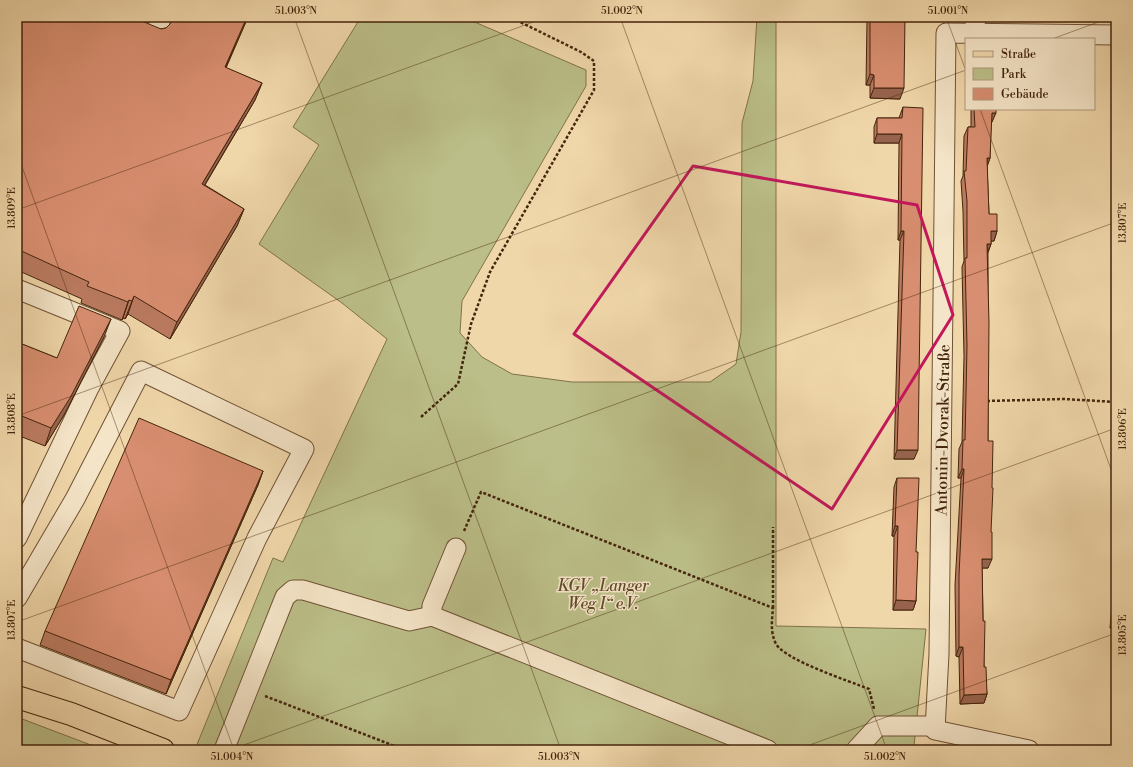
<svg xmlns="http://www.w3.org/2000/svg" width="1133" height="767" font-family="'Libre Bodoni',serif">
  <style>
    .green { fill: #bbbe88; stroke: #80724a }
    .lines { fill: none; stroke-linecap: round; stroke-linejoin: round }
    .minor-casing { stroke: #705234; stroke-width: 21 }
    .major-casing { stroke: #45250c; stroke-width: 24 }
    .path { stroke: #45250c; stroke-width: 2.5; stroke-dasharray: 3 2; stroke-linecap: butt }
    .minor { stroke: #f5e5c8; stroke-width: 19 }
    .major { stroke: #f0d7aa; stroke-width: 22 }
    .wall { fill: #ba7a60; stroke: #45250c }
    .shaded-wall { fill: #97634e; stroke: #45250c }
    .building { fill: #d88e70; stroke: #45250c }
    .marked { fill: none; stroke: #c2185b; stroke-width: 3; stroke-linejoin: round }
    .ticks { fill: none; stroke: #45250c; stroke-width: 1; stroke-opacity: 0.45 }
    .labels { text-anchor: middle; stroke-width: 3; stroke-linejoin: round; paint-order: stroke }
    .street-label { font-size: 16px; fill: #45250c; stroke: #f5e5c8 }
    .park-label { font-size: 16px; font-style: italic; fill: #624b2b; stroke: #f5e5c8 }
    .neatline { fill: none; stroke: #45250c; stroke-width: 1.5 }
    .ticks-label { font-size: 10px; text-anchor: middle; fill: #45250c }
  </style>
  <rect width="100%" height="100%" fill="#f0d7aa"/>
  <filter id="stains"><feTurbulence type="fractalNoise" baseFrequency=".005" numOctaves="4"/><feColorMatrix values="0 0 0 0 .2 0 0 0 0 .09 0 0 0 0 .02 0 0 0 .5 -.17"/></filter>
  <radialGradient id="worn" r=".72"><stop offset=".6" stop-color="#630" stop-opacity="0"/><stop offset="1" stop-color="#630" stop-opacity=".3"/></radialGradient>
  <g class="green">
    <path d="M 361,17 L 463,17 L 586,70 L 586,86 L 462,301 L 460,333 L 482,357 L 512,374 L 572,382 L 710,382 L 736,364 L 741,332 L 742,123 L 753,81 L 757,17 L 776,17 L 776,626 L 926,629 L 914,746 L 922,747 L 921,750 L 206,750 L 196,747 L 273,558 L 283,562 L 387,339 L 342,303 L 259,244 L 319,145 L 293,127 Z"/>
    <path d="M 17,717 L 104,750 L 17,750 Z"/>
  </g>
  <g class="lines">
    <g class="minor-casing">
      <g id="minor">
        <path d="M 113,17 L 154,36 L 163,17"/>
        <path d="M 974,34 L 976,17"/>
        <path d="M 17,289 L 120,331 L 89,388 L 17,538"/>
        <path d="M 456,548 L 432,606 L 432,616 L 768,750"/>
        <path d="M 17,598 L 75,499 L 141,371 L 304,449 L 257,538 L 179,711 L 17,648"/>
        <path d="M 224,750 L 285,597 L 293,590 L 303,590 L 409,621 L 432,616"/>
        <path d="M 856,750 L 878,726 L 935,726"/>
        <path d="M 1029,750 L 935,730 L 939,654 L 946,33 L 1116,35"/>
      </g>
    </g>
    <g class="major-casing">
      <path id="major" d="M 17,697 L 71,714 L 163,750"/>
    </g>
    <g class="path">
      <path d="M 987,401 L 1064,399 L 1116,402"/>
      <path d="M 421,417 L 458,384 L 471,324 L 490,272 L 594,90 L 594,61 L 581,52 L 510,17"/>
      <path d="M 464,531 L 481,492 L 773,608 C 772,620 770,632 776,644 C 785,660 849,681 869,689 L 874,709"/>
      <path d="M 773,608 L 773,527"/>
      <path d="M 265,696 L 405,750"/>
    </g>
    <use href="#minor" class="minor"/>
    <use href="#major" class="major"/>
  </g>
  <g class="wall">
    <path d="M 17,17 L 161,29 L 166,28 L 170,24 L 173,17 L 248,17 L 226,68 L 262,83 L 255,100 L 205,185 L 244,209 L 237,226 L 170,339 L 128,314 L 125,319 L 123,318 L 122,320 L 81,303 L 82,299 L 17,270 Z"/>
    <path d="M 138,17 L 151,17 L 149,21 Z"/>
    <path d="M 844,17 L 905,17 L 900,99 L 870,98 L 870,85 L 866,85 L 867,20 L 844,19 Z"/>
    <path d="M 903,107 L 914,459 L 894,459 L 900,240 L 898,240 L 899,143 L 874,143 L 874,127 L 877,118 L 899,118 Z"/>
    <path d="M 971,109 L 996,109 L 992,122 L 991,122 L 990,158 L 987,166 L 989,214 L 997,231 L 994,241 L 991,241 L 991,244 L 988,253 L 988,568 L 982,568 L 984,667 L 987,694 L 984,703 L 960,704 L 959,657 L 956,656 L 955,585 L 961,478 L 958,478 L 959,449 L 962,442 L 964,356 L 962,267 L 964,261 L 963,211 L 961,181 L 963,176 L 964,136 L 968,127 L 971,127 Z"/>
    <path d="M 104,337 L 64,415 L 45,446 L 17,435 L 17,342 L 57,358 Z"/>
    <path d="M 263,471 L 258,485 L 166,694 L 40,645 L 45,631 Z"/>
    <path d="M 897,478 L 916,552 L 916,601 L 913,610 L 893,610 L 894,536 L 892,536 L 894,487 Z"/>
    <path d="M 1116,585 L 1116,628 L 1110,628 L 1113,592 Z"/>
  </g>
  <g class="shaded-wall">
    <path d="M 247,17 L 248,17 L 218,85 L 225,67 Z"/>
    <path d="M 845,17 L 868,17 L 867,20 L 844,19 Z"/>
    <path d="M 870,74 L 874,75 L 870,85 L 866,85 Z"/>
    <path d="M 262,83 L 255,100 L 195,201 L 202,184 Z"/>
    <path d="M 874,88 L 904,88 L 900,99 L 870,98 Z"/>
    <path d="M 992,113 L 996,113 L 992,122 L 988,123 Z"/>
    <path d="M 877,134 L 902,134 L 899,143 L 874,143 Z"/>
    <path d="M 987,158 L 990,158 L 987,167 Z"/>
    <path d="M 244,209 L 237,226 L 170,339 L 177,322 Z"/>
    <path d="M 901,231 L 904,231 L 900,240 L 898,240 Z"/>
    <path d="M 991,231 L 997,231 L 994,241 L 987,241 Z"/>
    <path d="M 987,244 L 991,244 L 987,253 Z"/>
    <path d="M 134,296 L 128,314 L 125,319 L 132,301 Z"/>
    <path d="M 129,300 L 123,318 L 122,320 L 128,302 Z"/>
    <path d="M 111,319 L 104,337 L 64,415 L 45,446 L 51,428 Z"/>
    <path d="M 897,450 L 918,450 L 914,459 L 894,459 Z"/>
    <path d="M 962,469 L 964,469 L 961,478 L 958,478 Z"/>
    <path d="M 263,471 L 258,485 L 166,694 L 171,680 Z"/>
    <path d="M 895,526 L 898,526 L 894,536 L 892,536 Z"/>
    <path d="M 982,559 L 992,559 L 988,568 L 979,568 Z"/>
    <path d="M 896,600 L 916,601 L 913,610 L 893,610 Z"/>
    <path d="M 1113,619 L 1116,619 L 1116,628 L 1110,628 Z"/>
    <path d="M 959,647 L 963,647 L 959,657 L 956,656 Z"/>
    <path d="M 987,694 L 984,703 L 960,704 L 964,695 Z"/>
  </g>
  <g class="building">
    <path d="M 17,17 L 132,17 L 161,29 L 166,28 L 170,24 L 173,17 L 247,17 L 225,67 L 262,83 L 202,184 L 244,209 L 177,322 L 134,296 L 132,301 L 129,300 L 128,302 L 87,286 L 89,282 L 17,249 Z"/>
    <path d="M 870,17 L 905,17 L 904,88 L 874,88 L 874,75 L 870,74 Z"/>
    <path d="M 903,107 L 923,108 L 918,450 L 897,450 L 904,231 L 901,231 L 902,134 L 877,134 L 877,118 L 902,118 Z"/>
    <path d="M 974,109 L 996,109 L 996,113 L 992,113 L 990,158 L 987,158 L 989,214 L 997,214 L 997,231 L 991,231 L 991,244 L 987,244 L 989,323 L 988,441 L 993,441 L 992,488 L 993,488 L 991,532 L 992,532 L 992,559 L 982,559 L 983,621 L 985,621 L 984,667 L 986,667 L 987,694 L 964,695 L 963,647 L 959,647 L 959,575 L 964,469 L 962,469 L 963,440 L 965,440 L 967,346 L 965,258 L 967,258 L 967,201 L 964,171 L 966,171 L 968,127 L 975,127 Z"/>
    <path d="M 79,306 L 111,319 L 70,398 L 51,428 L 17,414 L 17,342 L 57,358 Z"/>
    <path d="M 139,418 L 263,471 L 171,680 L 45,631 Z"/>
    <path d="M 17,450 L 21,452 L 17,463 Z"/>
    <path d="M 897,478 L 919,478 L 916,552 L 918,552 L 916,601 L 896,600 L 898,526 L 895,526 Z"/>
    <path d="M 1116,589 L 1116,619 L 1113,619 Z"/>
  </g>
  <path class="marked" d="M 693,166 L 917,205 L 953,315 L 832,509 L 574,334 Z"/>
  <path class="ticks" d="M 294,17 L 561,750M 620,17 L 887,750M 946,17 L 966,71M 1052,39 L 1112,17M 980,109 L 1116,483M 17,153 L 234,750M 17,210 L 547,17M 17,416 L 966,70M 17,622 L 1116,222M 230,750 L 1116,428M 796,750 L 1116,633"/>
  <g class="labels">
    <g class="street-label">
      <text transform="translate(942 430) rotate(-89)" y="6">Antonin-Dvorak-Straße</text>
    </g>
    <g class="park-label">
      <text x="603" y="591">KGV „Langer<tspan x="603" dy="18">Weg I“ e.V.</tspan></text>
    </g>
  </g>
  <rect width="1133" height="767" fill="none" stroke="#f0d7aa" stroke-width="44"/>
  <rect x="965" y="38" width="130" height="72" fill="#f5e5c8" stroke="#af987d"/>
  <rect x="973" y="51" width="20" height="6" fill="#f0d7aa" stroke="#af987d"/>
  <text x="1001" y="58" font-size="12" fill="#45250c">Straße</text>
  <rect x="973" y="68" width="20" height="12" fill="#bbbe88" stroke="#af987d"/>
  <text x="1001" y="78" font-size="12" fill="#45250c">Park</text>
  <rect x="973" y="88" width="20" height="12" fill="#d88e70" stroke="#af987d"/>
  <text x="1001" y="98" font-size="12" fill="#45250c">Gebäude</text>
  <rect x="22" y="22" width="1089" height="723" class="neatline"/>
  <g class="ticks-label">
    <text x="296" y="14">51.003°N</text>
    <text x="622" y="14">51.002°N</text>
    <text x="948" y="14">51.001°N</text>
    <text transform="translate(11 208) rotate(-90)" y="4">13.809°E</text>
    <text transform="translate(1122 223) rotate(-90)" y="4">13.807°E</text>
    <text transform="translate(11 414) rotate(-90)" y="4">13.808°E</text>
    <text transform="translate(1122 429) rotate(-90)" y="4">13.806°E</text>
    <text transform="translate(11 620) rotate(-90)" y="4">13.807°E</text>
    <text transform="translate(1122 635) rotate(-90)" y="4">13.805°E</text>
    <text x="232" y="760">51.004°N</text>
    <text x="559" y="760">51.003°N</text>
    <text x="885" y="760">51.002°N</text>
  </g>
  <rect width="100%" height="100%" filter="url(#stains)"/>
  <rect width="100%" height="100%" fill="url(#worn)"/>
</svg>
